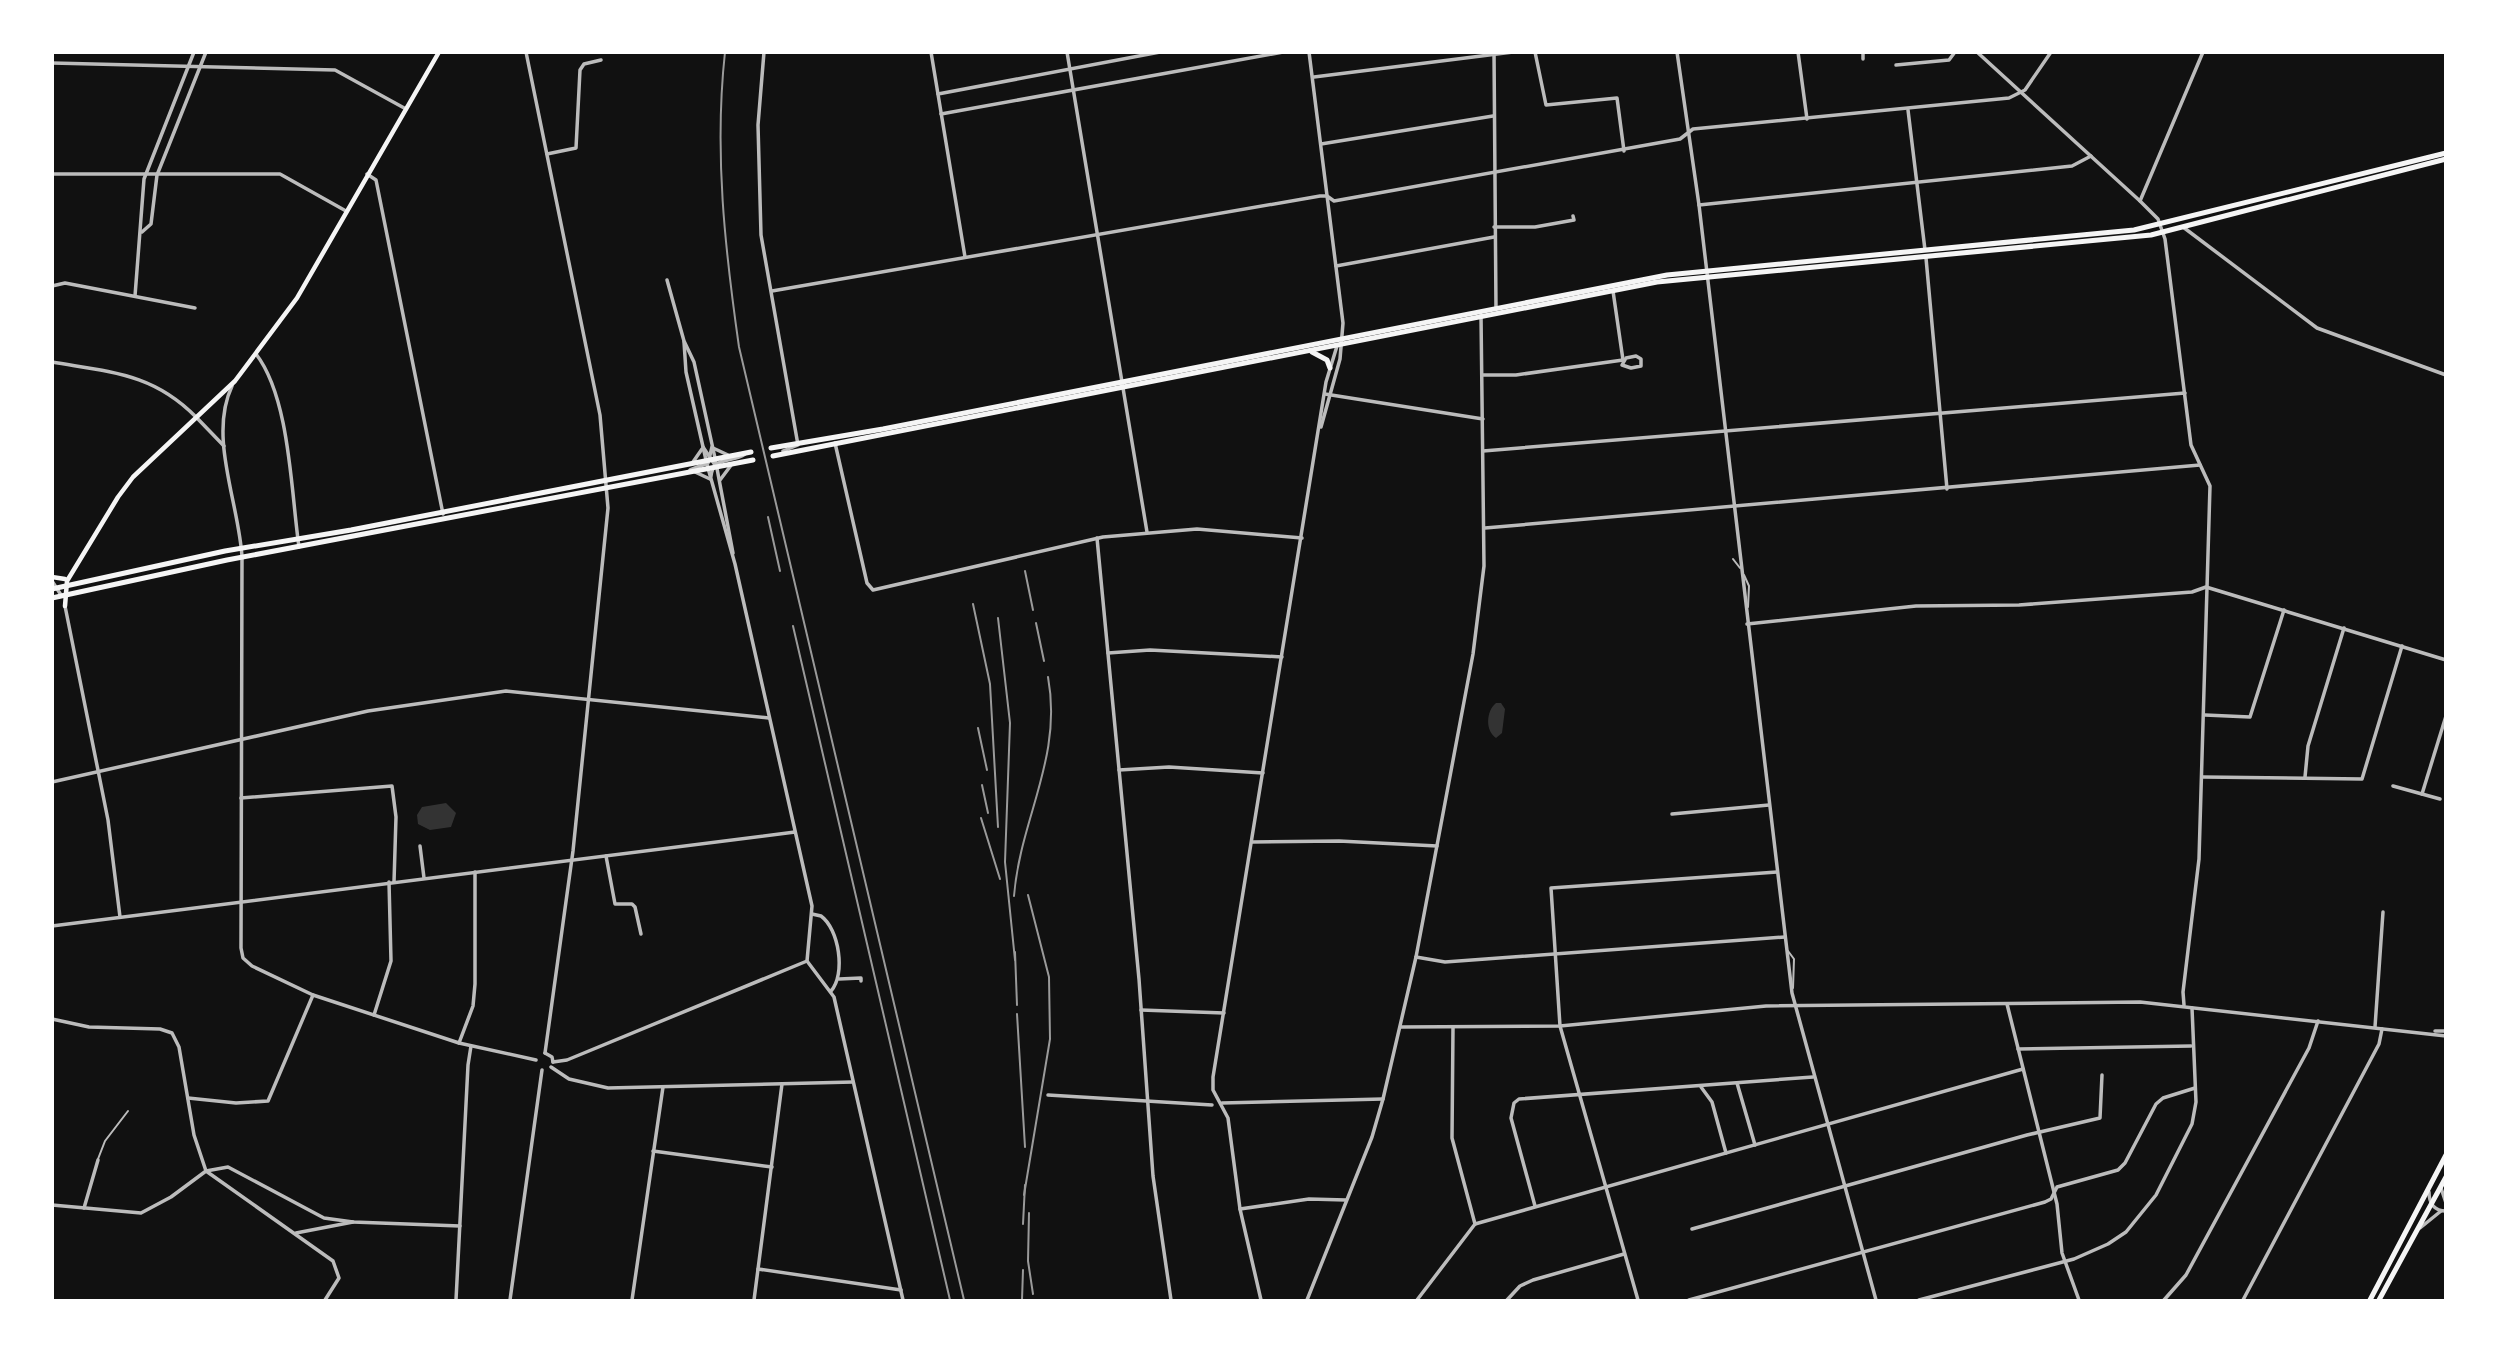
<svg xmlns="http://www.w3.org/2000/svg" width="2498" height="1353" font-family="'Fira Sans',sans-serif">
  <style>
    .water { fill: #333 }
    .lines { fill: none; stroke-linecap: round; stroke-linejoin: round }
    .service { stroke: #bcbcbc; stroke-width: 2 }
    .minor { stroke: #bcbcbc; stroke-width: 3.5 }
    .tertiary { stroke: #bcbcbc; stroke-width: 3.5 }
    .secondary { stroke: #f5f5f5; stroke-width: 4.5 }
    .trunk { stroke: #f5f5f5; stroke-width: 5 }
    .rail { stroke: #9a9a9a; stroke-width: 2 }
  </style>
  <rect width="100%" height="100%" fill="#111"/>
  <g class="water">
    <path d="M 1496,703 L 1501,703 L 1505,709 L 1502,733 L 1496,738 C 1485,731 1486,711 1496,703 Z"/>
    <path d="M 446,803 L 456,813 L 451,827 L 430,830 L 418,824 L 417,815 L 422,807 Z"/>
  </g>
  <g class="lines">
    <g class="service">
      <path d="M 1733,559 L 1740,568"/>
      <path d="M 1744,575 L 1749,586 L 1748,607"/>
      <path d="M 1788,951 L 1794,959 L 1793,988"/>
      <path d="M 98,1159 L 105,1141 L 128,1111"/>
    </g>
    <g class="minor">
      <path d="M 526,52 L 600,415 L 608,508 L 573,851 L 545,1053"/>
      <path d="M 764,52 L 758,125 L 761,235 L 798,445 L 783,451"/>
      <path d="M 931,52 L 965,257"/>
      <path d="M 1067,52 L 1147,532"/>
      <path d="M 1309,52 L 1343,323 L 1340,359 L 1321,427"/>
      <path d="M 1494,52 L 1496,309"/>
      <path d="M 1535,52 L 1546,105 L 1617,98 L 1624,151"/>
      <path d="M 1798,52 L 1807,119"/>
      <path d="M 1863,52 L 1863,59"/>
      <path d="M 1977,52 L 2140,201 L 2158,219 L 2165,239 L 2191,445 L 2210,486 L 2199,859 L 2183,992 L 2184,1005"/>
      <path d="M 52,63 L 335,70 L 406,109"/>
      <path d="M 1896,65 L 1949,60 L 1955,52"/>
      <path d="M 1314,77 L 1513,52"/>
      <path d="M 938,94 L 1160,52"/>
      <path d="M 1908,110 L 1925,250"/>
      <path d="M 941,114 L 1283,52"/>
      <path d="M 1321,144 L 1493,116"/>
      <path d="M 547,154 L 576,148 L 580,70 L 584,64 L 601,60"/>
      <path d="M 52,174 L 280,174 L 346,211"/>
      <path d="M 367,174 L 376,180 L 443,514"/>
      <path d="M 2140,201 L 2203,52"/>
      <path d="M 1699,205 L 2072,166 L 2091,156"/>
      <path d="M 1494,227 L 1535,227 L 1574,220 L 1573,216"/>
      <path d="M 2183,227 L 2317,328 L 2446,375"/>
      <path d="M 142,232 L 151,224 L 157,175 L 206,52"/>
      <path d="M 1926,258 L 1947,489"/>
      <path d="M 1336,266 L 1494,237"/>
      <path d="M 667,280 L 684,341 L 694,362 L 715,458"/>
      <path d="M 52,286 L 65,283 L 195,308"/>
      <path d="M 772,291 L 1320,196 L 1327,196 L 1334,201 L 1680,139 L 1693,129 L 2009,98 L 2025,90 L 2051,52"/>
      <path d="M 135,296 L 144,179 L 194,52"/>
      <path d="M 684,342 L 686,372 L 706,460"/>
      <path d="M 256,354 C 290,398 291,492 299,547"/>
      <path d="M 1636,356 L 1641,359 L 1641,366 L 1631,368 L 1622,365 L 1626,358 Z"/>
      <path d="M 52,362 C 110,372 153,373 196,417"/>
      <path d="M 1483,375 L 1516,375 L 1623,360 L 1613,291"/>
      <path d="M 1325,394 L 1483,419"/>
      <path d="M 835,443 L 867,583 L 873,590 L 1103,537 L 1197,529 L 1302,538"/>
      <path d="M 1483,451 L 2185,393"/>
      <path d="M 1485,528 L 2200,465"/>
      <path d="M 1097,538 L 1139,979 L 1153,1176 L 1171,1300"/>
      <path d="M 242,558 L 241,948 L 243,958 L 252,966 L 313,995 L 459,1043 L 536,1060"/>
      <path d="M 52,581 L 61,595"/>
      <path d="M 65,606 L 108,820 L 120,917"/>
      <path d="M 1747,624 L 1916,606 L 2019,605 L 2192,592 L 2206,587 L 2446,660"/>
      <path d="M 1108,653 L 1150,650 L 1282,657"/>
      <path d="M 2205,715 L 2250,717 L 2284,610"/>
      <path d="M 1119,770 L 1169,767 L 1263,773"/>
      <path d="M 2203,777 L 2362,779 L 2402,646"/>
      <path d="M 2305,777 L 2308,746 L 2344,628"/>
      <path d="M 52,782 L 368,711 L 506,691 L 769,718"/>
      <path d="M 2393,786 L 2440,799"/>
      <path d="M 2422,794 L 2446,716"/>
      <path d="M 241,798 L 392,786 L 396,817 L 394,882"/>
      <path d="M 1672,814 L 1769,805"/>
      <path d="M 1252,842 L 1339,841 L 1437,846"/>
      <path d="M 420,846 L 424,878"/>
      <path d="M 606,856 L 615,904 L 632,904 L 635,907 L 641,934"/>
      <path d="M 812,914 L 821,916 C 839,929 846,974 831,991"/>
      <path d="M 52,926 L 795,832"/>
      <path d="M 1416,957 L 1445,962 L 1785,937"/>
      <path d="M 839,979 L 861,978 L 861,981"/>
      <path d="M 2007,1004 L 2057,1204 L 2062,1253 L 2079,1300"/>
      <path d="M 1141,1010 L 1224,1013"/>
      <path d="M 374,1015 L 391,961 L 389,882"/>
      <path d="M 52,1019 L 89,1027 L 160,1029 L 172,1033 L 179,1047 L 194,1135 L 206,1171 L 333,1261 L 339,1278 L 325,1300"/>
      <path d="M 2375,1027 L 2383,912"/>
      <path d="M 1453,1028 L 1452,1138 L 1475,1224"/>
      <path d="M 459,1043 L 473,1006 L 475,984 L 475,872"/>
      <path d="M 2018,1049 L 2191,1046"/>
      <path d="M 545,1053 L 552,1057 L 553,1062"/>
      <path d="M 553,1062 L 567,1060 L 807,961"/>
      <path d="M 551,1067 L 569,1079 L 608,1088 L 853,1082"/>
      <path d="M 1737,1083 L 1755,1145"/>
      <path d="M 1701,1087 L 1712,1102 L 1726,1153"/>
      <path d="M 1048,1095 L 1212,1105"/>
      <path d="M 188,1098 L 236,1103 L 268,1101 L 313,995"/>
      <path d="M 1222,1103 L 1383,1099"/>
      <path d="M 653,1151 L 772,1167"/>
      <path d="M 2441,1188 L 2446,1203"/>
      <path d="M 2429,1192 C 2429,1203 2434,1211 2446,1211"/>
      <path d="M 52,1205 L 141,1213 L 171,1197 L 206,1171 L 228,1167 L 324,1218 L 353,1222 L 460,1226"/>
      <path d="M 1535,1206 L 1511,1118 L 1514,1103 L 1519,1099 L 1813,1077"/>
      <path d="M 84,1208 L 98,1160"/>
      <path d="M 1240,1209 L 1309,1199 L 1346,1200"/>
      <path d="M 1475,1224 L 2023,1069"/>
      <path d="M 2420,1228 L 2441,1211"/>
      <path d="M 1692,1229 L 2027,1135 L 2100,1118 L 2102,1075"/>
      <path d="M 296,1233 L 353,1222"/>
      <path d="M 758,1269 L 901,1290"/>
      <path d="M 456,1300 L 468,1065 L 471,1046"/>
      <path d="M 510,1300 L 542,1070"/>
      <path d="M 632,1300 L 663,1087"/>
      <path d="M 754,1300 L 782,1084"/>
      <path d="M 1261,1300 L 1240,1209 L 1228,1118 L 1213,1090 L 1213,1077 L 1326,382 L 1337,346"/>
      <path d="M 1417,1300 L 1475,1224"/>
      <path d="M 1507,1300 L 1520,1286 L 1533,1280 L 1624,1254"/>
      <path d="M 1638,1300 L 1560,1026 L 1551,888 L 1777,872"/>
      <path d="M 1689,1300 L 2045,1202 L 2051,1199 L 2057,1187 L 2118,1170 L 2125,1163 L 2156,1104 L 2163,1098 L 2195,1088"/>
      <path d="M 1919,1300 L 2074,1259 L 2108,1244 L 2126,1232 L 2156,1195 L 2192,1124 L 2196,1102 L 2192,1008"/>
      <path d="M 2164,1300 L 2186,1275 L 2309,1048 L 2318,1021"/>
      <path d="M 2243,1300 L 2379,1044 L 2382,1029"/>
    </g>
    <g class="tertiary">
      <path d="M 1677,52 L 1699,205 L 1792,993 L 1876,1300"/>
      <path d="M 232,386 C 208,437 239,503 242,557"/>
      <path d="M 196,417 L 224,446"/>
      <path d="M 703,447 L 715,465"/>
      <path d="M 713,448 L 728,455"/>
      <path d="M 715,458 L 733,553"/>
      <path d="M 706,461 L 735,564 L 812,906 L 807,961 L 834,997 L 903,1300"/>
      <path d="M 693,462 L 702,449"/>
      <path d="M 690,470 L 708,463 L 712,447"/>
      <path d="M 695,472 L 710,479"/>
      <path d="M 711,476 C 713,456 732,463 745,454"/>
      <path d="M 720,480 L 732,464"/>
      <path d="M 1401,1027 L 1560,1026 L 1766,1006 L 2140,1002 L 2446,1036"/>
      <path d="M 2435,1031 L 2446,1031"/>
      <path d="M 1307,1300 L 1372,1137 L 1383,1099 L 1416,957 L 1473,654 L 1484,566 L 1481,315"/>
    </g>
    <g class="secondary">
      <path d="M 52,577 L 65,579"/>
      <path d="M 65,606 L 67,581 L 118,497 L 133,477 L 235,381 L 297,298 L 439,52"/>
    </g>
    <g class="trunk">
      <path d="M 1312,352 L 1327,360 L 1330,368"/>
      <path d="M 771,448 L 883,429 L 1667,275 L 2134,230 L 2446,153"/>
      <path d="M 773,456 L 1657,282 L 2151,235 L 2446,159"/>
      <path d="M 52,589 L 225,551 L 351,530 L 751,452"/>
      <path d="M 52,598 L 227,560 L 753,460"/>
      <path d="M 2370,1300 L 2446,1155"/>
      <path d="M 2379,1300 L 2446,1177"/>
    </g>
    <g class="rail">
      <path d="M 725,52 C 714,152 725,249 739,347 L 964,1300"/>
      <path d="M 768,517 L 780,571"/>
      <path d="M 1025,571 L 1033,610"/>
      <path d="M 973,604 L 990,684 L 998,827"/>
      <path d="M 998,618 L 1010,723 L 1005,862 L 1015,960"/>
      <path d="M 1036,623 L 1044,661"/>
      <path d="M 793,626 L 950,1300"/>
      <path d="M 978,728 L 987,770"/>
      <path d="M 982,785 L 988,813"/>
      <path d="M 981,818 L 1000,879"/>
      <path d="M 1014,896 C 1020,819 1063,758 1048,677"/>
      <path d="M 1015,952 L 1017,1005"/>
      <path d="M 1017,1014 L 1025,1147"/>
      <path d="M 1024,1195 L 1050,1039 L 1049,977 L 1028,895"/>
      <path d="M 1029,1213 L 1028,1261 L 1033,1294"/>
      <path d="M 1023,1224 L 1025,1185"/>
      <path d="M 1022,1300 L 1023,1270"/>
    </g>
  </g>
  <rect width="2498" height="1353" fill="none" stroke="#ffffff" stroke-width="108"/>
</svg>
